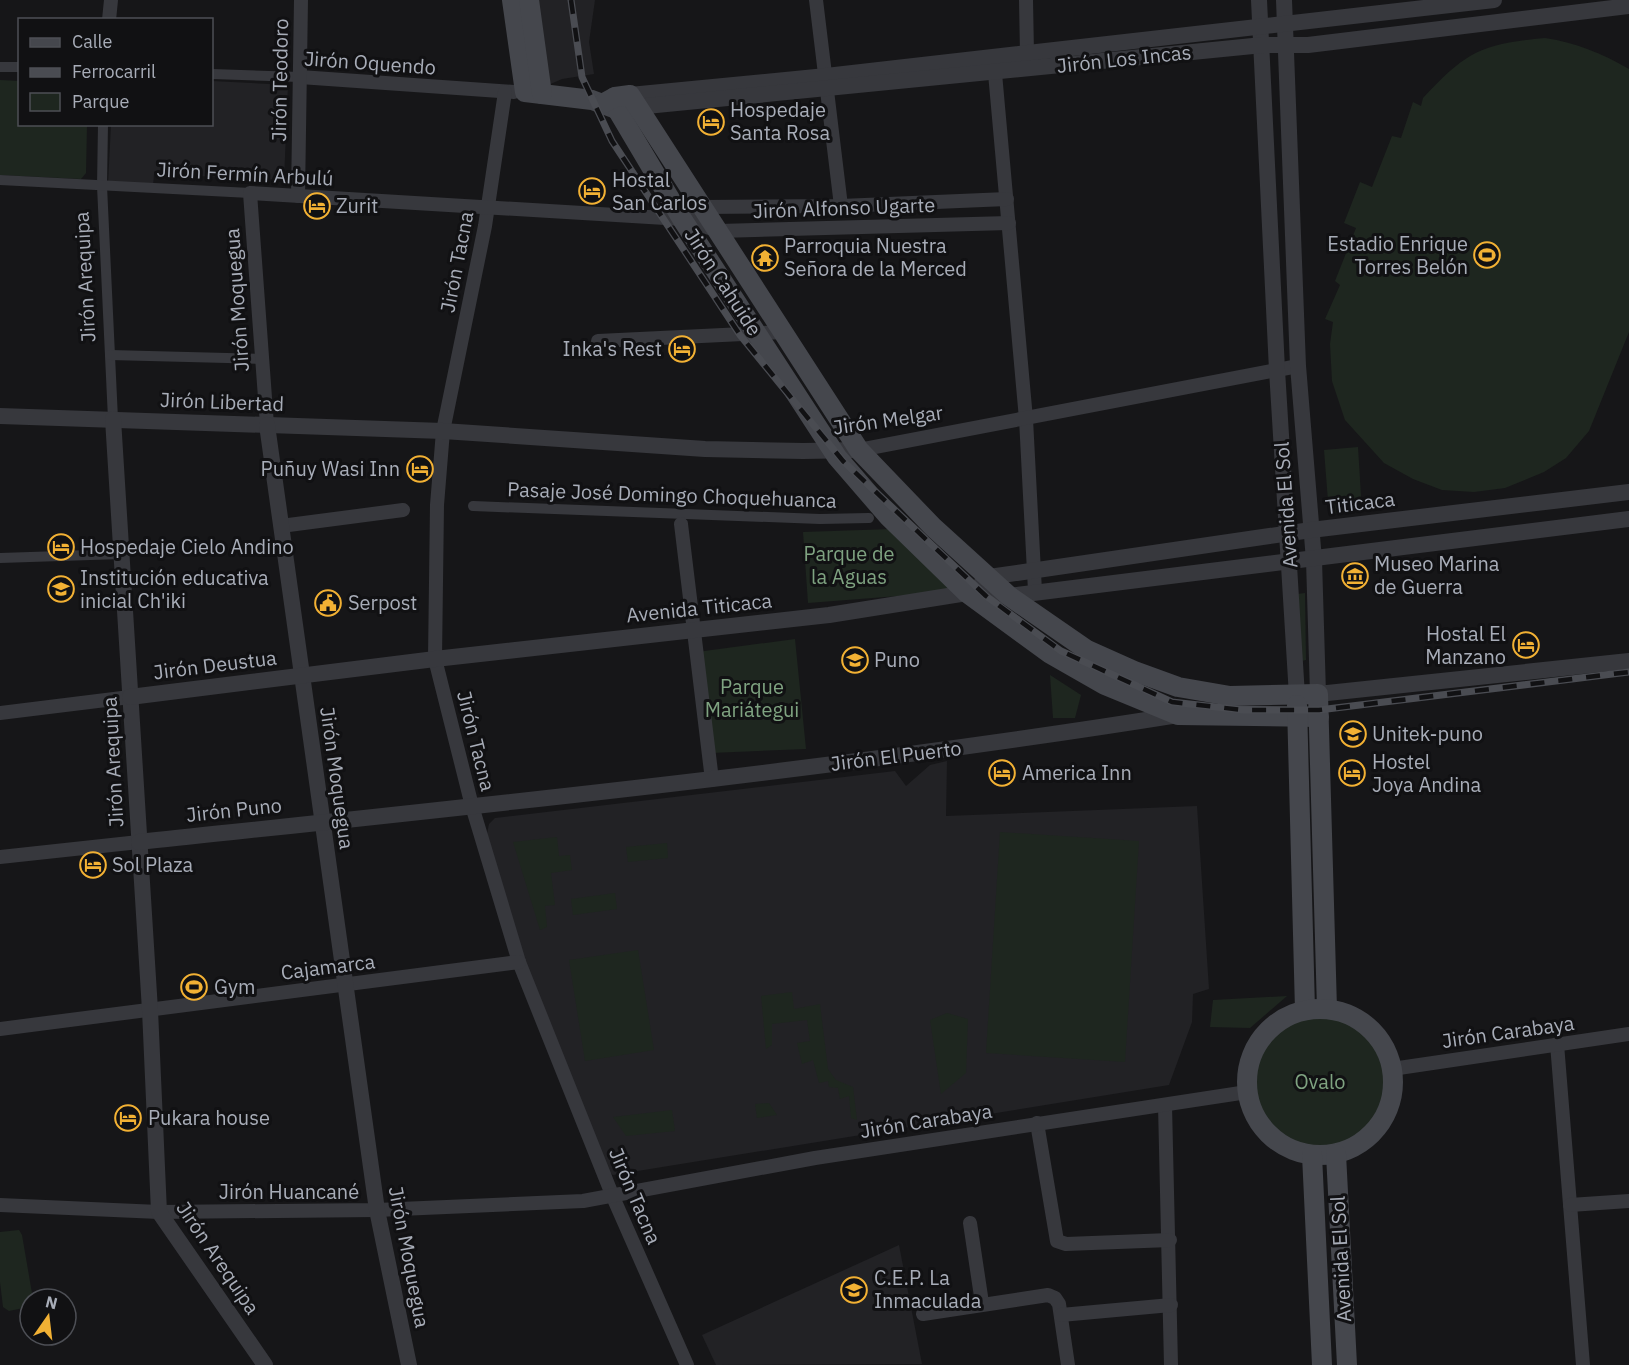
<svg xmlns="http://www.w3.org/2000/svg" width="1629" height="1365" font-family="'IBM Plex Sans',sans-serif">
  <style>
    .built { fill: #222225 }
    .green { fill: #1e261f }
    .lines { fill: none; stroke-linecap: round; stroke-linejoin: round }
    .pedestrian { stroke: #37383d; stroke-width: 10 }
    .minor { stroke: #37383d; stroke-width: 14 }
    .tertiary { stroke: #37383d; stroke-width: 16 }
    .secondary { stroke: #45474d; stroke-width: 20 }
    .rail-casing { stroke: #4a4c52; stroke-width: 7 }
    .rail { stroke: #111113; stroke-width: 4.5; stroke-dasharray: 14; stroke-linecap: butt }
    .labels { text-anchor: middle; stroke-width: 6; stroke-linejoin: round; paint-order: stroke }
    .street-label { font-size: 20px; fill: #a8adb8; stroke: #111113 }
    .poi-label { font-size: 20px; fill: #a8adb8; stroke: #111113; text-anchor: start }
    .park-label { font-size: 20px; fill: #7fa381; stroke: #111113 }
  </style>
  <rect width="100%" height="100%" fill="#161618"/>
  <g class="built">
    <path d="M 532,0 L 595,0 L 589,42 L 594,74 L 562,79 L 546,86 Z"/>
    <path d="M 212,81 L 288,85 L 284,180 L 154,174 L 153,186 L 108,184 L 111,125 L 212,124 Z"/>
    <path d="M 947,761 L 946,816 L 1197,806 L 1209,989 L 1193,994 L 1192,1022 L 1169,1085 L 613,1175 L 607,1171 L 523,965 L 487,834 L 489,824 L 495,818 L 895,771 L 906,786 L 930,765 Z"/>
    <path d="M 899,1245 L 922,1364 L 716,1365 L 702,1335 Z"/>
  </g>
  <g class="green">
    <path d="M 1545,38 C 1577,43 1601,53 1629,69 L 1629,332 L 1589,431 L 1566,458 L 1544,472 L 1505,488 L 1474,492 L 1442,490 L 1413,479 L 1384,463 L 1345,420 L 1332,381 L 1330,344 L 1333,322 L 1325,319 L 1340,285 L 1335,281 L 1356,228 L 1344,223 L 1360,182 L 1372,187 L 1392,136 L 1401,138 L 1413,102 L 1421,106 L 1423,98 C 1467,51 1481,44 1545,38 Z"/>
    <path d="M 0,80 L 19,81 L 20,124 L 87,125 L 86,173 L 81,179 L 0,175 Z"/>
    <path d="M 1358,447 L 1362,512 L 1329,514 L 1324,450 Z"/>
    <path d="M 892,529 L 963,591 L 808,603 L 803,532 Z"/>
    <path d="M 1305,593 L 1306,660 L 1301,661 L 1297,594 Z"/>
    <path d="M 795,639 L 806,749 L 711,753 L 697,652 Z"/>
    <path d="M 1050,675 L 1081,695 L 1075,718 L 1053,718 Z"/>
    <path d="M 1000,832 L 1139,841 L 1125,1062 L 986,1053 Z"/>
    <path d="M 557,837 L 559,856 L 570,855 L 572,870 L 551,873 L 555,905 L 545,906 L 547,927 L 540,930 L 513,842 Z"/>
    <path d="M 667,843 L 668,858 L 628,862 L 626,847 Z"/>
    <path d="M 615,893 L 617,909 L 573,915 L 571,899 Z"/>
    <path d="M 638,950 L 654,1050 L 585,1061 L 569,960 Z"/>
    <path d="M 792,992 L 794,1009 L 820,1004 L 828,1069 L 836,1080 L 853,1087 L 857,1120 L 851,1118 L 849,1096 L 840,1099 L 838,1088 L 829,1087 L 828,1081 L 819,1083 L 813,1060 L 802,1064 L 797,1043 L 810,1041 L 807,1020 L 772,1024 L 772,1045 L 766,1049 L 761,996 Z"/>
    <path d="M 1287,996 L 1250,1028 L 1210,1027 L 1213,1000 Z"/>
    <path d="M 947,1013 L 968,1019 L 966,1073 L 941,1094 L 930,1020 Z"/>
    <circle cx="1321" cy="1082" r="65"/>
    <path d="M 769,1103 L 777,1115 L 757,1118 L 755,1104 Z"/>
    <path d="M 672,1110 L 675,1131 L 626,1136 L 613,1117 Z"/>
    <path d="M 19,1230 L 22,1235 L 33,1299 L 30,1299 L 28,1307 L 9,1311 L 3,1307 L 0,1282 L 0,1232 Z"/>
  </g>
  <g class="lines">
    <g class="pedestrian">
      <path d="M 0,67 L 20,67"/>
      <path d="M 212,74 L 300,77"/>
      <path d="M 103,124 L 102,186 L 113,419"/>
      <path d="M 0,180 L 250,193"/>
      <path d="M 110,355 L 262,359"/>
      <path d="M 473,506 L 820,519 L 869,518"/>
      <path d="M 0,558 L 121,554"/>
    </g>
    <g class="minor">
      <path d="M 816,0 L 841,206"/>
      <path d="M 1026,0 L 1027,53"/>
      <path d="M 109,20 L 111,0"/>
      <path d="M 994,62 L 1026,419 L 1035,591"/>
      <path d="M 300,77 L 514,92"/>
      <path d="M 505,92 L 485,226 L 443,431 L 437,505 L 435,659 L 472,806 L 519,962 L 613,1197 L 687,1365"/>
      <path d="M 298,196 L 301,0"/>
      <path d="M 682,219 L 702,207 L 841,206 L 1007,199"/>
      <path d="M 598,341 L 783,332"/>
      <path d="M 267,425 L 250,193 L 682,219 L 719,231 L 1009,223"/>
      <path d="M 859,450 L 1298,366"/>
      <path d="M 681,524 L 712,780"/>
      <path d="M 281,526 L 403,510"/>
      <path d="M 0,713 L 130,697"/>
      <path d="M 0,857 L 139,842"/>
      <path d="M 0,1029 L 519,962"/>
      <path d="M 1557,1044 L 1583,1365"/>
      <path d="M 1392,1069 L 1629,1034"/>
      <path d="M 1165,1105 L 1171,1365"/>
      <path d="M 1037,1123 L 1057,1241 L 1066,1244 L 1170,1240"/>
      <path d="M 0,1205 L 159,1212 L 377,1210 L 583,1201 L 815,1158 L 1247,1092"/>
      <path d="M 1570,1205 L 1629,1201"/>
      <path d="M 970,1223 L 982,1303"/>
      <path d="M 923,1314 L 1048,1295 L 1055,1298 L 1059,1304 L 1068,1365"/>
      <path d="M 1061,1315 L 1171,1305"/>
    </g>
    <g class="tertiary">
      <path d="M 1259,0 L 1277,370 L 1297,696"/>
      <path d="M 1284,0 L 1298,366 L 1314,560 L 1318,694 L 1629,661"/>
      <path d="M 630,95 L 826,76 L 1494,0"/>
      <path d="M 636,107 L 1263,45 L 1308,45 L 1629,6"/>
      <path d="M 0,416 L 443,431 L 705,449 L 803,451 L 859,450"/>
      <path d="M 113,419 L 150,1010 L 159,1212 L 265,1365"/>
      <path d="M 267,425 L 377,1210 L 409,1365"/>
      <path d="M 982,582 L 989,577 L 1311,530 L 1629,492"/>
      <path d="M 130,697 L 435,659 L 829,615 L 967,593 L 1009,596 L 1629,519"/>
      <path d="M 139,842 C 486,805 833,770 1178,715"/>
    </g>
    <g class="secondary">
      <path d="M 512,0 L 525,92 L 592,100 L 616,109"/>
      <path d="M 529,0 L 542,94"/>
      <path d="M 615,97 L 618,111 L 682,219 L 837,457 L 888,516 L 967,593 L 1049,653 L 1105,685 L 1178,715 L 1319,717"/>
      <path d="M 604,103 L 615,97 L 630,95 L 859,450 L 933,527 L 1009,596 L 1087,650 L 1134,671 L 1178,687 L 1230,696 L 1318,694 L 1327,1009"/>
      <path d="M 1297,705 L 1305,1010"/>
      <circle cx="1320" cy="1082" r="73"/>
      <path d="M 1336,1154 L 1347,1365"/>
      <path d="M 1312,1155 L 1322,1365"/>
    </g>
    <g class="rail-casing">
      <path id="rail" d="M 571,0 L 582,77 L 612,141 L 740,335 L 843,461 L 986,596 L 1061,651 L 1172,702 L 1243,710 L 1319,710 L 1629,672"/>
    </g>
    <use href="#rail" class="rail"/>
  </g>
  <defs>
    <g id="hotel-ring" transform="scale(1.35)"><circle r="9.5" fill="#111113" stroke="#f2b134" stroke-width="1.5"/><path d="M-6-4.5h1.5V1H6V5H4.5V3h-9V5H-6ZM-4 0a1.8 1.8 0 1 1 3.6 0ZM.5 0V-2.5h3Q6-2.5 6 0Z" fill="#f2b134"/></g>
    <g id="stadium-ring" transform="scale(1.35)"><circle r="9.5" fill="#111113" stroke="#f2b134" stroke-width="1.5"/><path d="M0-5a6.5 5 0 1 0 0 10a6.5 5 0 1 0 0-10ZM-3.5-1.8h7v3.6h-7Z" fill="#f2b134"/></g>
    <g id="temple-ring" transform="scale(1.35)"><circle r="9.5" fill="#111113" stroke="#f2b134" stroke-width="1.5"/><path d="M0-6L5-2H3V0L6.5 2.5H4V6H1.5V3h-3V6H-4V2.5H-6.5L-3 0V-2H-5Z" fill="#f2b134"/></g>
    <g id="museum-ring" transform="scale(1.35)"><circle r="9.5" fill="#111113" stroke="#f2b134" stroke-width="1.5"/><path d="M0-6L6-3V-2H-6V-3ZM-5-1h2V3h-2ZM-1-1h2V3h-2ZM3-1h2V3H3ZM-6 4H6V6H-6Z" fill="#f2b134"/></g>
    <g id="school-ring" transform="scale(1.35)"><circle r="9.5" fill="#111113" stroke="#f2b134" stroke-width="1.5"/><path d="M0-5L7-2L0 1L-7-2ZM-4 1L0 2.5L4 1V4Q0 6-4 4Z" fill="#f2b134"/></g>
    <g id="civic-ring" transform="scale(1.35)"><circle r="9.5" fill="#111113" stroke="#f2b134" stroke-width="1.5"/><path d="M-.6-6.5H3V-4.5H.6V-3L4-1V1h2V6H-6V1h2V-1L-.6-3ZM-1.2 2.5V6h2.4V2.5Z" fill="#f2b134"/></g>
  </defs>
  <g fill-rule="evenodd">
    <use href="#hotel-ring" x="711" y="122"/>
    <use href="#hotel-ring" x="592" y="191"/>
    <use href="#hotel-ring" x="317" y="206"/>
    <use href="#stadium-ring" x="1487" y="255"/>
    <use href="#temple-ring" x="765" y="258"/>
    <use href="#hotel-ring" x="682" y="349"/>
    <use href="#hotel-ring" x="420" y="469"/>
    <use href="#hotel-ring" x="61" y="547"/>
    <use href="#museum-ring" x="1355" y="576"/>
    <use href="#school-ring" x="61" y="589"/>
    <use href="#civic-ring" x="328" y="603"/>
    <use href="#hotel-ring" x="1526" y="645"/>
    <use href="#school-ring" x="855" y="660"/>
    <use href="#school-ring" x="1353" y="734"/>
    <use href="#hotel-ring" x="1002" y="773"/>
    <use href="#hotel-ring" x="1352" y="773"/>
    <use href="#hotel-ring" x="93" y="865"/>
    <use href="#stadium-ring" x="194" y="987"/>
    <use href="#hotel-ring" x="128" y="1118"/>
    <use href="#school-ring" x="854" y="1290"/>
  </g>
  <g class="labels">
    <g class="street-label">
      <text transform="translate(1124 59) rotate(-6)" y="7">Jirón Los Incas</text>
      <text transform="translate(370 63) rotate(4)" y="7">Jirón Oquendo</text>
      <text transform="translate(280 80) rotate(-89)" y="7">Jirón Teodoro</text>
      <text transform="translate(245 174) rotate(3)" y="7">Jirón Fermín Arbulú</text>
      <text transform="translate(844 208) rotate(-2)" y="7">Jirón Alfonso Ugarte</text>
      <text transform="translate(457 262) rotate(-79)" y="7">Jirón Tacna</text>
      <text transform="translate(85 277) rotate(-93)" y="7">Jirón Arequipa</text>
      <text transform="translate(723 282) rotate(57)" y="7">Jirón Cahuide</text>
      <text transform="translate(237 300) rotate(-94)" y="7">Jirón Moquegua</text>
      <text transform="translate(222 402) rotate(2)" y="7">Jirón Libertad</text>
      <text transform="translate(888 420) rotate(-8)" y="7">Jirón Melgar</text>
      <text transform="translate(672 495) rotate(2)" y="7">Pasaje José Domingo Choquehuanca</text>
      <text transform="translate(1360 503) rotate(-7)" y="7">Titicaca</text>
      <text transform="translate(1286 505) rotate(-94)" y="7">Avenida El Sol</text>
      <text transform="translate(699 608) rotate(-6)" y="7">Avenida Titicaca</text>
      <text transform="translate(215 665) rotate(-7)" y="7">Jirón Deustua</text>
      <text transform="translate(476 741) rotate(76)" y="7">Jirón Tacna</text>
      <text transform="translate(896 756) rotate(-7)" y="7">Jirón El Puerto</text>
      <text transform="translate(113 762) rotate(-93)" y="7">Jirón Arequipa</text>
      <text transform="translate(337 778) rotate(82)" y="7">Jirón Moquegua</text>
      <text transform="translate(234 810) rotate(-6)" y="7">Jirón Puno</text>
      <text transform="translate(328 967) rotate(-7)" y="7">Cajamarca</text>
      <text transform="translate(1508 1032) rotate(-8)" y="7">Jirón Carabaya</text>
      <text transform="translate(926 1121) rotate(-9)" y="7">Jirón Carabaya</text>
      <text x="289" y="1199">Jirón Huancané</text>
      <text transform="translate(635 1196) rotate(67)" y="7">Jirón Tacna</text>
      <text transform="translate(409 1257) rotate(79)" y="7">Jirón Moquegua</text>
      <text transform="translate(218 1258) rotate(56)" y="7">Jirón Arequipa</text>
      <text transform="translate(1341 1259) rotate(-93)" y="7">Avenida El Sol</text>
    </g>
    <g class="poi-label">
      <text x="730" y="117">Hospedaje<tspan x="730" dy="23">Santa Rosa</tspan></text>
      <text x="612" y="187">Hostal<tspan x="612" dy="23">San Carlos</tspan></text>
      <text x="336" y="213">Zurit</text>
      <text x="1468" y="251" text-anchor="end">Estadio Enrique<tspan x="1468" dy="23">Torres Belón</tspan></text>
      <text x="784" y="253">Parroquia Nuestra<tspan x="784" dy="23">Señora de la Merced</tspan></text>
      <text x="662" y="356" text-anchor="end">Inka's Rest</text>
      <text x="400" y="476" text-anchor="end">Puñuy Wasi Inn</text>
      <text x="80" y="554">Hospedaje Cielo Andino</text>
      <text x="1374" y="571">Museo Marina<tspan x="1374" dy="23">de Guerra</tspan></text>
      <text x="80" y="585">Institución educativa<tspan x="80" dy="23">inicial Ch'iki</tspan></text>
      <text x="348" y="610">Serpost</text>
      <text x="1506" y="641" text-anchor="end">Hostal El<tspan x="1506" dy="23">Manzano</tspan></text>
      <text x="874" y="667">Puno</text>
      <text x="1372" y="741">Unitek-puno</text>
      <text x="1372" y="769">Hostel<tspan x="1372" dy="23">Joya Andina</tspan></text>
      <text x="1022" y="780">America Inn</text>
      <text x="112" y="872">Sol Plaza</text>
      <text x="214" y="994">Gym</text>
      <text x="148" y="1125">Pukara house</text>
      <text x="874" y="1285">C.E.P. La<tspan x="874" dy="23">Inmaculada</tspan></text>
    </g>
    <g class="park-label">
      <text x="849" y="561">Parque de<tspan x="849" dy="23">la Aguas</tspan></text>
      <text x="752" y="694">Parque<tspan x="752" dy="23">Mariátegui</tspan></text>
      <text x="1320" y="1089">Ovalo</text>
    </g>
  </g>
  <rect x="18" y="18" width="195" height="108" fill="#111113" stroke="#4d4f55" stroke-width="1.5"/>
  <rect x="30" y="38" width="30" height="9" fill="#45474d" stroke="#4d4f55" stroke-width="1.5"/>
  <text x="72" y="48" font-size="18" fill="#a8adb8">Calle</text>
  <rect x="30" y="68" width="30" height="9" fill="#4a4c52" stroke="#4d4f55" stroke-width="1.5"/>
  <text x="72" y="78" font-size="18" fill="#a8adb8">Ferrocarril</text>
  <rect x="30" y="93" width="30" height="18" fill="#1e261f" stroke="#4d4f55" stroke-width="1.5"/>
  <text x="72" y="108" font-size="18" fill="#a8adb8">Parque</text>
  <g transform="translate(48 1317) rotate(14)"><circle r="28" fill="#111113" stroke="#4d4f55" stroke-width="1.5"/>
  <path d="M0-4.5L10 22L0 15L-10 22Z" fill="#f2b134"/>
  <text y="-9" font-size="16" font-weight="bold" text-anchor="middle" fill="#a8adb8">N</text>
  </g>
</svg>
